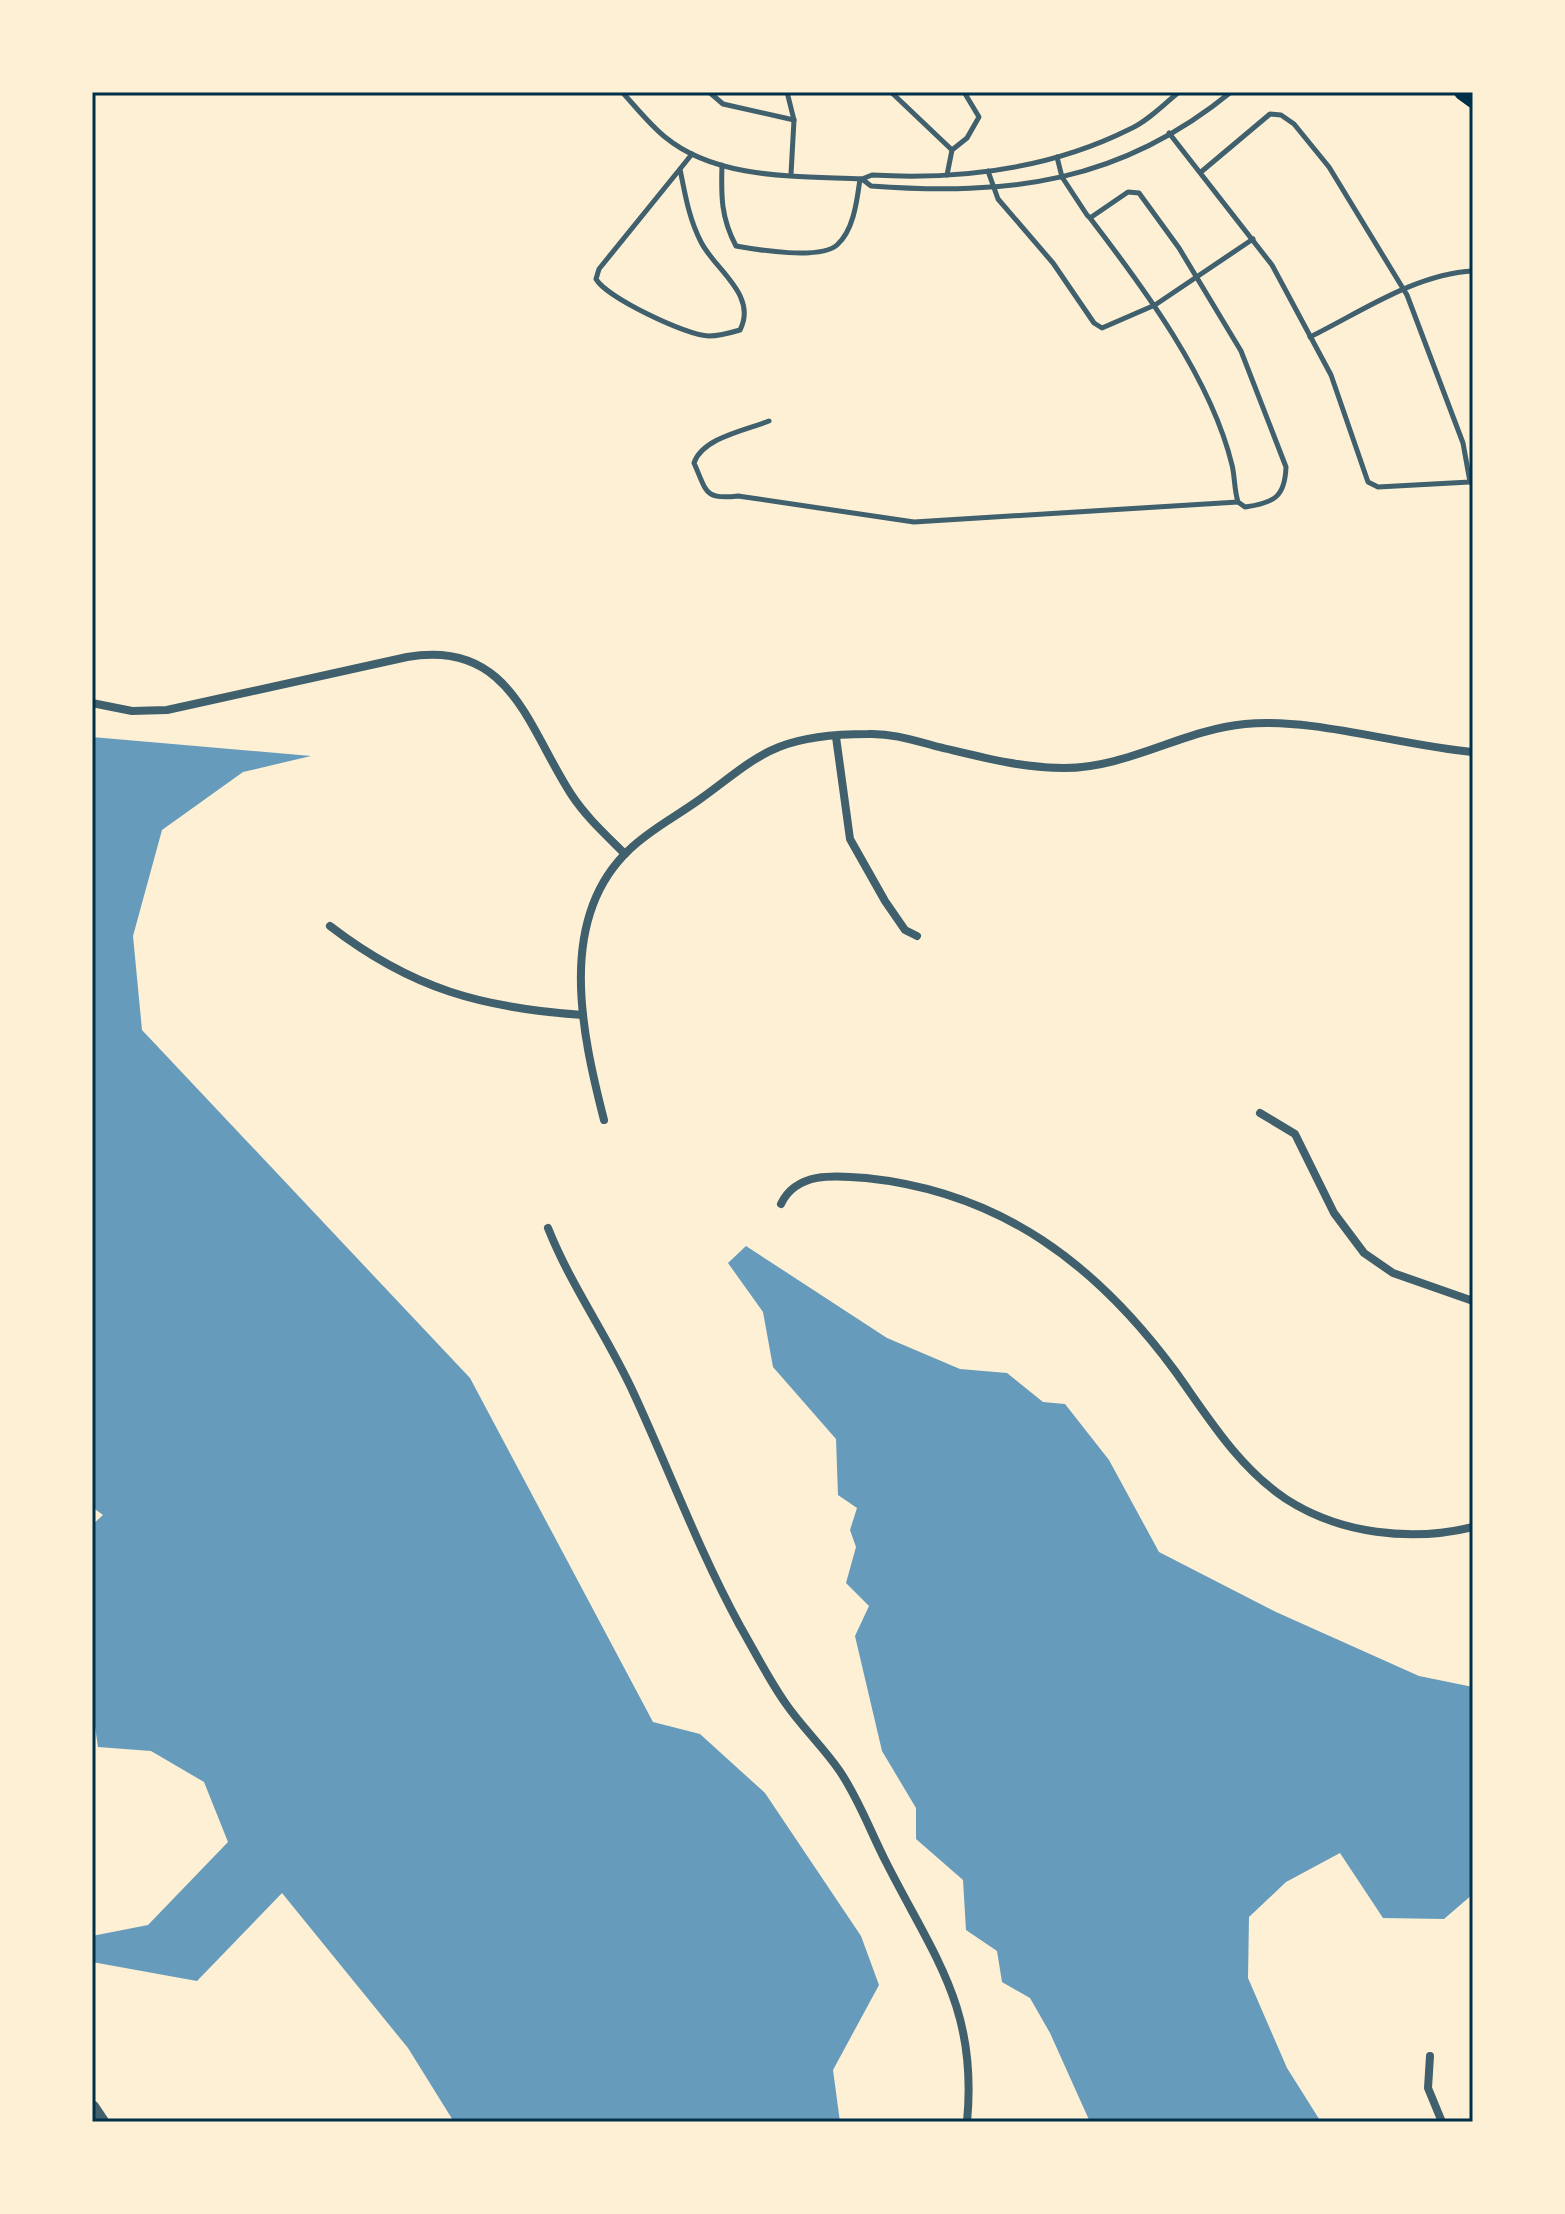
<svg xmlns="http://www.w3.org/2000/svg" width="1565" height="2214" font-family="'Sofia Sans Condensed',sans-serif">
  <style>
    .water { fill: #669bbc }
    .lines { fill: none; stroke-linecap: round; stroke-linejoin: round }
    .service { stroke: #3f606c; stroke-width: 5 }
    .minor { stroke: #3f606c; stroke-width: 8 }
    .tertiary { stroke: #3f606c; stroke-width: 14 }
    .secondary { stroke: #003049; stroke-width: 16 }
    .neatline { fill: none; stroke: #003049; stroke-width: 3 }
  </style>
  <rect width="100%" height="100%" fill="#fdf0d5"/>
  <g class="water">
    <path d="M 92,737 L 311,756 L 243,772 L 162,830 L 133,936 L 142,1030 L 470,1378 L 653,1722 L 700,1734 L 765,1793 L 861,1936 L 879,1985 L 833,2070 L 840,2122 L 454,2122 L 408,2048 L 282,1893 L 197,1981 L 92,1962 L 92,1936 L 148,1925 L 228,1842 L 204,1782 L 151,1751 L 98,1747 L 92,1706 L 92,1525 L 103,1515 L 92,1507 Z"/>
    <path d="M 746,1246 L 887,1338 L 960,1369 L 1007,1373 L 1043,1402 L 1065,1404 L 1109,1460 L 1159,1552 L 1276,1612 L 1419,1676 L 1473,1687 L 1473,1894 L 1444,1919 L 1383,1918 L 1340,1853 L 1286,1882 L 1249,1917 L 1248,1978 L 1287,2068 L 1321,2122 L 1090,2122 L 1050,2033 L 1030,1998 L 1002,1982 L 997,1951 L 966,1930 L 963,1880 L 916,1839 L 916,1808 L 882,1751 L 855,1636 L 869,1606 L 846,1583 L 856,1547 L 850,1530 L 857,1508 L 838,1495 L 836,1439 L 773,1367 L 763,1312 L 728,1263 Z"/>
  </g>
  <g class="lines">
    <g class="service">
      <path d="M 622,92 C 636,107 649,124 665,137 C 717,180 798,176 862,179"/>
      <path d="M 709,92 L 723,104 L 794,120"/>
      <path d="M 787,92 L 794,120 L 791,174"/>
      <path d="M 891,92 L 952,150"/>
      <path d="M 1179,92 C 1164,104 1148,121 1130,129 C 1050,169 960,180 872,175 L 862,179 L 871,186 C 1009,196 1120,183 1231,92"/>
      <path d="M 1169,133 L 1272,265 L 1331,375 L 1368,482 L 1378,487 L 1470,482 L 1463,443 L 1407,295 L 1329,167 L 1294,124 L 1281,115 L 1270,114 L 1201,172"/>
      <path d="M 1057,157 L 1062,177 L 1087,215 L 1090,218 C 1143,287 1211,378 1232,465 C 1235,477 1234,489 1238,502 L 1245,507 C 1274,503 1285,497 1286,467 L 1241,351 L 1179,248 L 1139,193 L 1128,192 L 1090,218"/>
      <path d="M 722,165 C 721,196 721,218 736,246 C 758,250 820,260 837,245 C 854,230 857,200 860,179"/>
      <path d="M 680,169 C 685,194 689,219 701,242 C 715,270 758,295 740,330 C 730,333 719,336 709,336 C 687,336 606,297 596,279 L 599,269 L 680,169 L 692,154"/>
      <path d="M 988,171 L 998,199 L 1053,263 L 1094,323 L 1102,328 L 1155,305 L 1253,239"/>
      <path d="M 947,175 L 952,150 L 967,138 L 979,117 L 964,92"/>
      <path d="M 1310,337 C 1361,312 1415,274 1473,271"/>
      <path d="M 769,421 C 746,430 702,438 694,463 C 707,492 704,500 738,496 L 914,522 L 1238,502"/>
    </g>
    <g class="minor">
      <path d="M 92,703 L 132,711 L 167,710 L 407,657 C 510,639 527,726 571,794 C 586,817 606,835 625,854"/>
      <path d="M 836,737 L 850,839 L 885,901 L 905,930 L 917,936"/>
      <path d="M 330,926 C 412,989 482,1008 583,1015"/>
      <path d="M 1260,1113 L 1295,1134 L 1334,1213 L 1364,1253 L 1393,1273 L 1473,1301"/>
      <path d="M 604,1120 C 582,1034 556,919 629,850 C 650,829 679,815 703,797 C 727,780 751,758 779,747 C 804,737 841,734 868,734 C 893,733 916,741 939,747 C 981,757 1021,768 1064,768 C 1128,768 1182,730 1245,724 C 1312,717 1402,746 1473,752"/>
      <path d="M 781,1204 C 796,1172 834,1175 866,1178 C 1001,1192 1096,1264 1175,1371 C 1208,1417 1238,1467 1286,1499 C 1340,1534 1411,1542 1473,1527"/>
      <path d="M 548,1228 C 571,1286 608,1337 634,1394 C 670,1472 699,1551 740,1626 C 755,1652 769,1680 786,1704 C 802,1727 823,1747 839,1770 C 859,1799 870,1831 886,1862 C 934,1957 978,2008 967,2122"/>
      <path d="M 1430,2056 L 1428,2088 L 1442,2122"/>
    </g>
    <path class="tertiary" d="M 92,2107 L 102,2122"/>
    <path class="secondary" d="M 1462,92 L 1473,100"/>
  </g>
  <rect width="1565" height="2214" fill="none" stroke="#fdf0d5" stroke-width="188"/>
  <rect x="94" y="94" width="1377" height="2026" class="neatline"/>
</svg>
